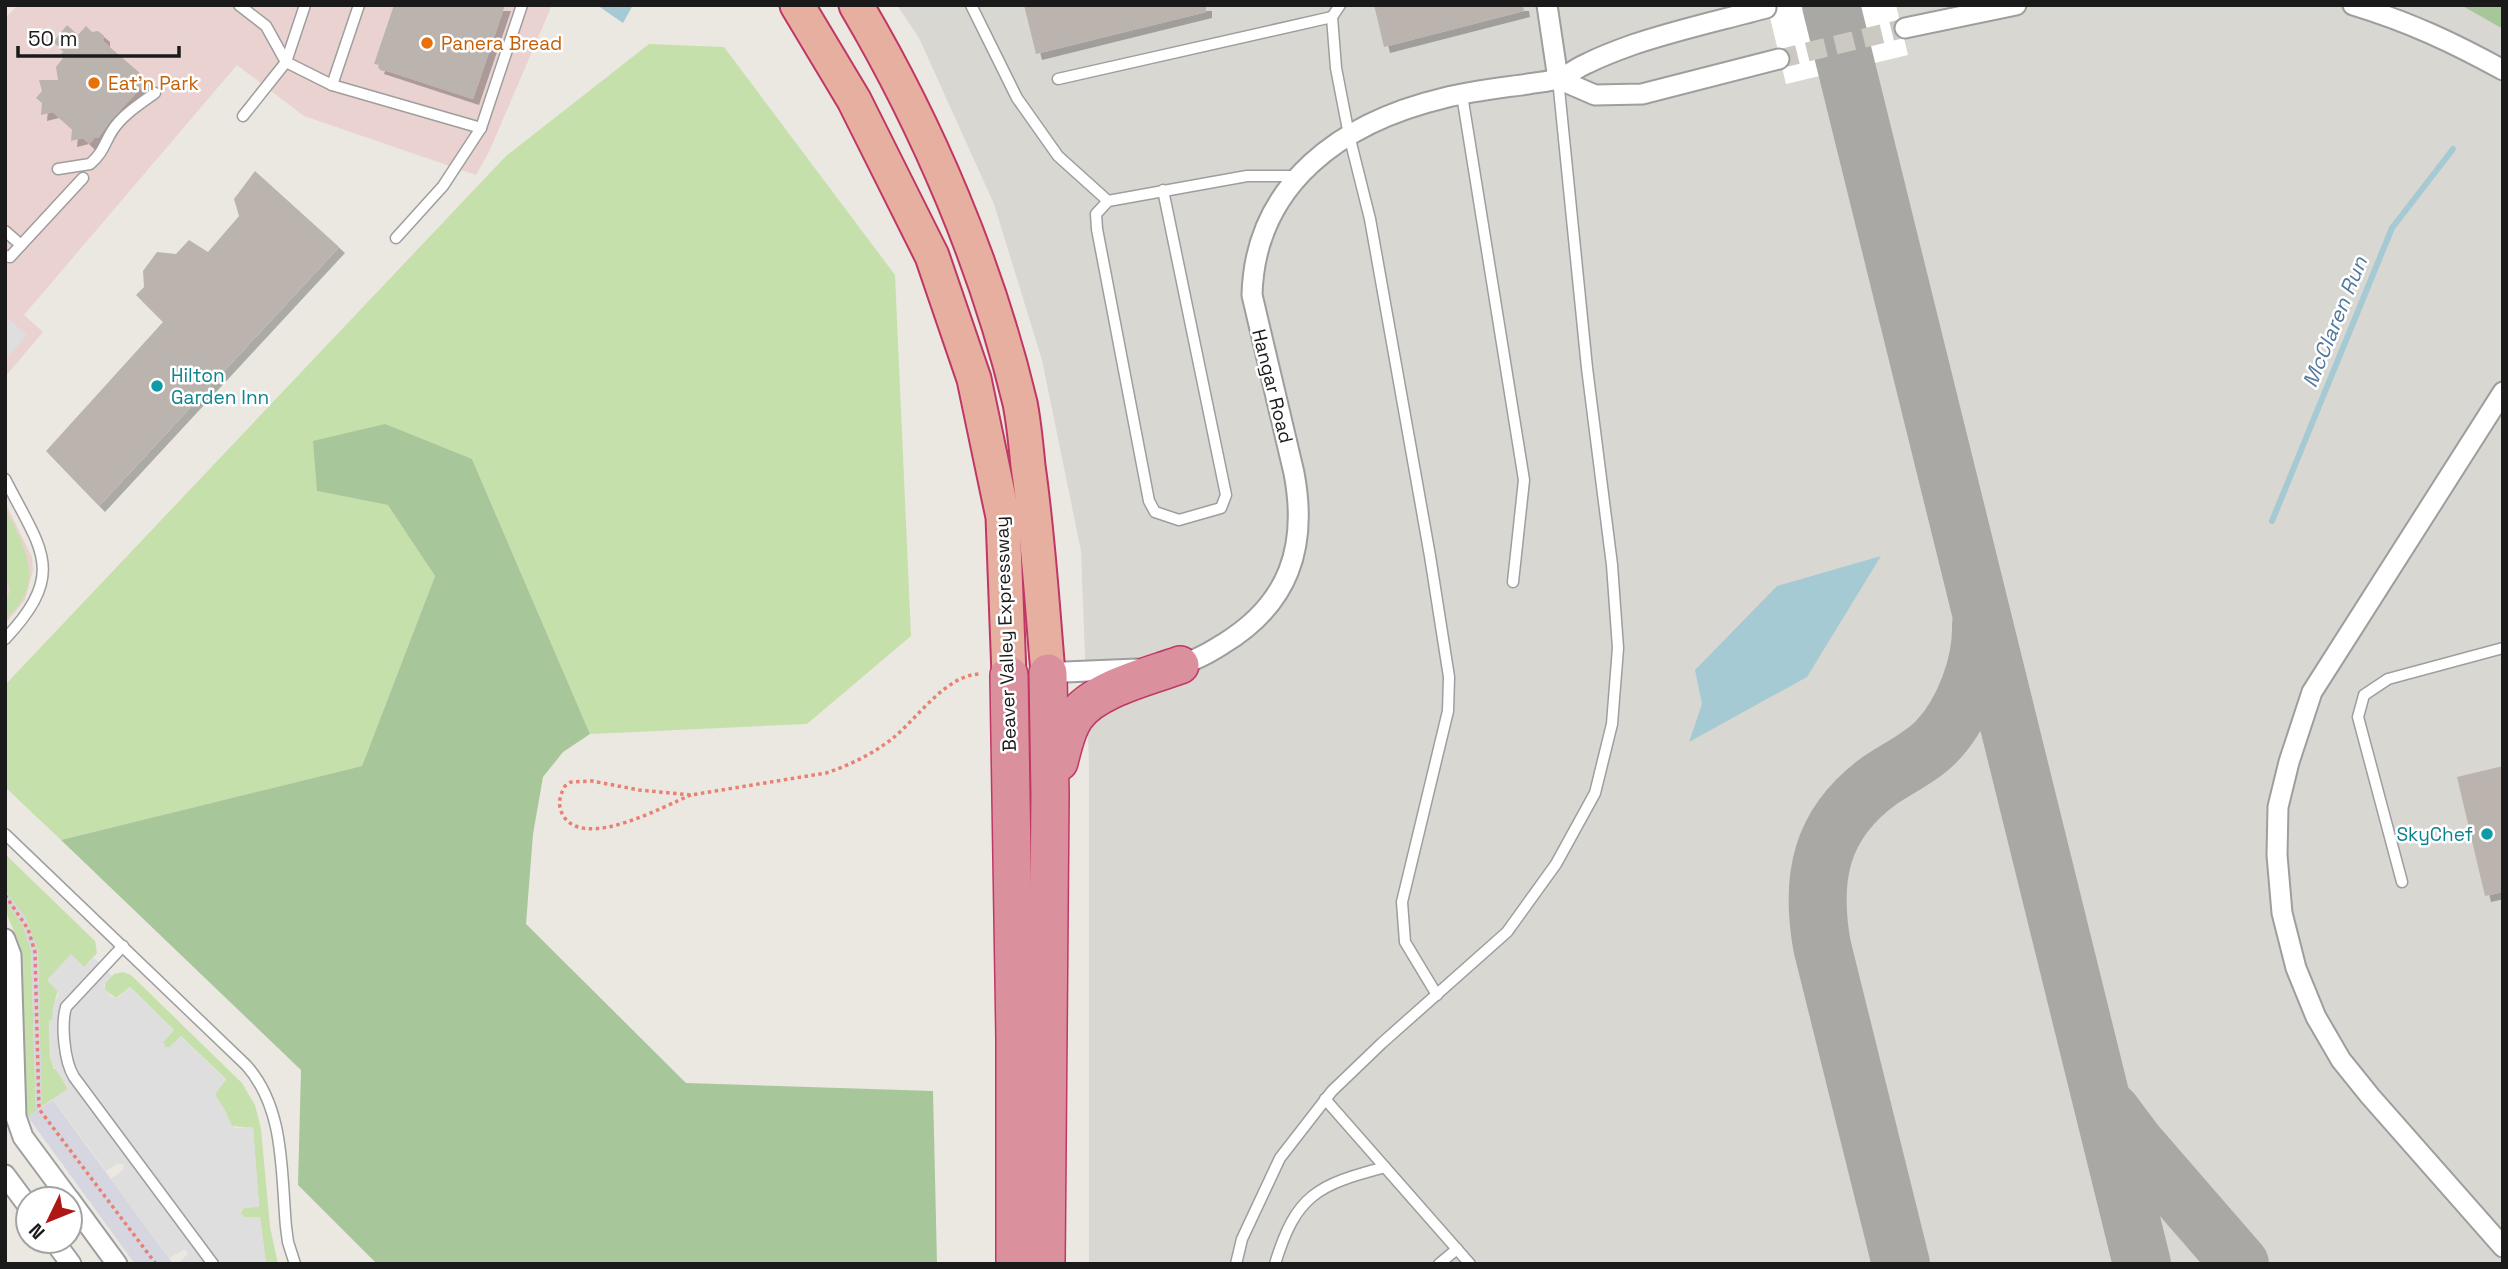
<svg xmlns="http://www.w3.org/2000/svg" width="2508" height="1269" font-family="'Space Grotesk',sans-serif">
  <style>
    .commercial { fill: #ead2d1 }
    .airport { fill: #d9d7d2 }
    .grass { fill: #c6e0ac }
    .forest { fill: #a7c69a }
    .parking { fill: #dedede }
    .plaza { fill: #d6d6e0 }
    .water { fill: #a6cad4 }
    .pier { fill: #fff }
    .lines { fill: none; stroke-linecap: round; stroke-linejoin: round }
    .stream { stroke: #a6cad4; stroke-width: 6 }
    .taxiway { stroke: #aaa8a4; stroke-width: 58 }
    .building { fill: #bbb3ae; filter: url(#shadow) }
    .minor-tunnel { stroke: #ccc9c3; stroke-width: 19; stroke-dasharray: 19 10; stroke-linecap: butt }
    .service-casing { stroke: #9e9e9e; stroke-width: 13 }
    .minor-casing { stroke: #9e9e9e; stroke-width: 23 }
    .trunk-casing { stroke: #c03766; stroke-width: 37 }
    .motorway-casing { stroke: #c03766; stroke-width: 40 }
    .path { stroke: #e98074; stroke-width: 3.5; stroke-dasharray: 3.5 3.5; stroke-linecap: butt }
    .service { stroke: #fff; stroke-width: 10 }
    .minor { stroke: #fff; stroke-width: 19 }
    .trunk { stroke: #e6afa0; stroke-width: 33 }
    .motorway { stroke: #db909e; stroke-width: 37 }
    .food-dot { fill: #e8710a; stroke: #fff; stroke-width: 2.5 }
    .culture-dot { fill: #0f9aa8; stroke: #fff; stroke-width: 2.5 }
    .labels { text-anchor: middle; stroke-width: 5; stroke-linejoin: round; paint-order: stroke }
    .food-label { font-size: 19px; fill: #c56008; stroke: #fff; text-anchor: start }
    .culture-label { font-size: 19px; fill: #0d838f; stroke: #fff; text-anchor: start }
    .street-label { font-size: 19px; fill: #1a1a1a; stroke: #fff }
    .water-label { font-size: 21px; font-style: italic; fill: #53799e; stroke: #fff }
  </style>
  <defs>
    <filter id="shadow"><feDropShadow dx="6" dy="6" stdDeviation="0" flood-color="#0004"/></filter>
  </defs>
  <rect width="100%" height="100%" fill="#ebe8e1"/>
  <g class="commercial">
    <path d="M 18,5 L 552,5 L 489,152 L 476,175 L 304,116 L 237,65 L 24,315 L 43,332 L 5,377 L 5,18 Z"/>
    <path d="M 5,502 L 32,557 L 33,570 L 25,600 L 5,624 Z"/>
  </g>
  <path class="airport" d="M 897,5 L 2503,5 L 2503,1264 L 1089,1264 L 1089,762 L 1081,551 L 1042,360 L 994,204 L 919,38 Z"/>
  <g class="grass">
    <path d="M 649,44 L 724,47 L 895,275 L 911,636 L 807,724 L 590,734 L 472,459 L 317,491 L 389,505 L 435,576 L 362,766 L 61,840 L 5,787 L 5,685 L 506,156 Z"/>
    <path d="M 5,508 C 26,549 47,583 5,620 L 5,604 L 10,590 L 5,575 Z"/>
    <path d="M 5,854 L 95,941 L 97,953 L 84,967 L 71,955 C 64,976 52,998 53,1020 L 49,1021 L 50,1057 L 54,1069 L 56,1069 L 68,1089 L 41,1107 L 38,952 L 26,919 L 5,890 Z"/>
    <path d="M 5,900 L 23,926 L 31,950 L 36,1111 L 28,1117 L 25,1106 L 22,956 C 20,935 5,921 5,900 Z"/>
    <path d="M 123,972 L 131,975 L 242,1083 L 255,1105 L 261,1129 L 270,1227 L 278,1264 L 266,1264 L 260,1217 L 244,1217 L 240,1213 L 244,1208 L 259,1206 L 253,1128 L 232,1126 L 215,1094 L 226,1079 L 181,1036 L 170,1047 L 165,1047 L 163,1042 L 174,1030 L 130,987 L 116,998 L 105,990 L 105,983 L 114,974 Z"/>
  </g>
  <g class="forest">
    <path d="M 2461,5 L 2503,5 L 2503,29 Z"/>
    <path d="M 385,424 L 472,459 L 590,734 L 563,752 L 543,777 L 533,834 L 526,924 L 686,1083 L 933,1091 L 937,1264 L 377,1264 L 298,1185 L 301,1070 L 61,840 L 362,766 L 435,576 L 388,505 L 317,491 L 313,441 Z"/>
  </g>
  <g class="parking">
    <path d="M 5,316 L 27,335 L 5,360 Z"/>
    <path d="M 71,954 L 84,967 L 94,958 L 112,976 L 103,986 L 111,997 L 118,998 L 129,987 L 174,1030 L 163,1042 L 165,1047 L 170,1047 L 181,1036 L 226,1080 L 215,1094 L 225,1110 L 232,1126 L 236,1128 L 253,1127 L 259,1207 L 244,1208 L 240,1212 L 244,1217 L 260,1217 L 266,1264 L 177,1264 L 188,1254 L 185,1249 L 169,1258 L 111,1179 L 123,1170 L 124,1165 L 118,1163 L 106,1171 L 53,1099 L 68,1088 L 51,1062 L 49,1021 L 52,1020 L 53,1006 L 59,993 L 47,980 Z"/>
  </g>
  <path class="plaza" d="M 5,890 L 26,919 L 38,952 L 42,1107 L 53,1100 L 173,1264 L 135,1264 L 28,1117 L 36,1111 L 31,950 L 23,926 L 5,900 Z"/>
  <g class="water">
    <path d="M 597,5 L 633,5 L 623,23 Z"/>
    <path d="M 1881,556 L 1807,677 L 1689,742 L 1702,704 L 1695,670 L 1777,586 Z"/>
  </g>
  <path class="pier" d="M 1767,5 L 1896,5 L 1908,55 L 1786,84 Z"/>
  <g class="lines">
    <path class="stream" d="M 2272,521 L 2392,228 L 2453,149"/>
    <g class="taxiway">
      <path d="M 1831,5 L 2142,1264"/>
      <path d="M 2111,1111 L 2135,1143 L 2240,1264"/>
      <path d="M 1901,1264 L 1822,946 C 1810,878 1820,824 1879,781 C 1898,768 1920,758 1936,742 C 1964,713 1982,664 1981,625"/>
    </g>
  </g>
  <g class="building">
    <path d="M 394,5 L 505,5 L 473,99 L 378,68 L 379,65 L 374,64 Z"/>
    <path d="M 1024,5 L 1206,5 L 1206,12 L 1036,54 Z"/>
    <path d="M 1374,5 L 1523,5 L 1524,11 L 1384,47 Z"/>
    <path d="M 67,25 L 78,35 L 86,26 L 92,32 L 98,31 L 104,36 L 104,42 L 148,80 L 111,120 L 98,138 L 95,137 L 89,144 L 83,138 L 71,141 L 72,129 L 53,112 L 41,115 L 42,103 L 36,98 L 42,91 L 39,80 L 58,80 L 56,67 L 63,58 L 60,55 L 64,51 L 53,42 Z"/>
    <path d="M 255,171 L 339,247 L 99,506 L 46,451 L 163,322 L 136,295 L 144,287 L 143,271 L 157,252 L 176,254 L 189,240 L 208,252 L 239,216 L 234,199 Z"/>
    <path d="M 2503,766 L 2503,892 L 2485,896 L 2457,777 Z"/>
  </g>
  <g class="lines">
    <path class="minor-tunnel" d="M 1779,59 L 1905,28"/>
    <g class="service-casing">
      <g id="service">
        <path d="M 239,5 L 266,26 L 286,62 L 332,85 L 481,128"/>
        <path d="M 971,5 L 1017,98 L 1058,156 L 1108,201"/>
        <path d="M 1340,5 L 1332,17 L 1336,68 L 1349,135 L 1370,219 L 1430,556 L 1449,677 L 1448,711 L 1402,902 L 1405,942 L 1437,995"/>
        <path d="M 1058,79 L 1332,17"/>
        <path d="M 332,85 L 359,5"/>
        <path d="M 1462,95 L 1524,480 L 1513,582"/>
        <path d="M 243,116 L 286,62 L 305,5"/>
        <path d="M 58,169 L 90,164 C 103,153 104,144 112,131 C 122,115 140,104 155,93"/>
        <path d="M 1163,190 L 1226,495 L 1221,508 L 1179,520 L 1155,512 L 1149,501 L 1097,229 L 1096,214 L 1108,201 L 1247,176 L 1297,176"/>
        <path d="M 5,231 L 21,245"/>
        <path d="M 396,238 L 443,186 L 481,128 L 522,5"/>
        <path d="M 5,256 L 10,257 L 83,178"/>
        <path d="M 5,479 C 41,550 68,572 5,639"/>
        <path d="M 5,834 L 246,1065 C 285,1108 281,1172 286,1227 L 288,1242 L 295,1264"/>
        <path d="M 2402,882 L 2358,717 L 2364,695 L 2388,679 L 2503,648"/>
        <path d="M 123,946 L 66,1007 C 61,1024 64,1061 74,1077 L 213,1264"/>
        <path d="M 1325,1099 L 1470,1264"/>
        <path d="M 1236,1264 L 1242,1239 L 1280,1158 L 1332,1091 L 1382,1043 L 1507,932 L 1556,864 L 1595,793 L 1612,724 L 1618,648 L 1612,565 L 1587,368 L 1558,79"/>
        <path d="M 1275,1264 C 1296,1194 1318,1185 1385,1167"/>
        <path d="M 1439,1264 L 1457,1249"/>
      </g>
    </g>
    <g class="minor-casing">
      <g id="minor">
        <path d="M 1547,5 L 1558,79"/>
        <path d="M 2353,5 C 2409,22 2452,42 2503,70"/>
        <path d="M 1905,28 L 2016,5"/>
        <path d="M 1558,79 L 1595,95 L 1642,94 L 1779,59"/>
        <path d="M 2503,392 L 2312,692 L 2289,762 L 2278,807 L 2277,855 L 2282,913 L 2296,968 L 2316,1017 L 2341,1060 L 2370,1096 L 2503,1247"/>
        <path d="M 1174,666 C 1191,663 1209,653 1223,644 C 1289,604 1308,547 1294,473 L 1252,295 C 1255,183 1343,122 1444,98 C 1471,91 1500,88 1528,84 C 1538,82 1550,82 1560,78 C 1570,74 1578,67 1588,63 C 1602,56 1618,50 1632,45 C 1676,30 1722,20 1766,8"/>
        <path d="M 1041,673 L 1137,669"/>
        <path d="M 5,939 L 11,955 L 16,1117 L 23,1137 L 69,1199"/>
        <path d="M 5,1175 L 28,1206"/>
        <path d="M 70,1200 L 117,1264"/>
        <path d="M 54,1241 L 71,1264"/>
      </g>
    </g>
    <g class="trunk-casing">
      <g id="trunk">
        <path d="M 797,5 L 854,100 L 932,256 L 974,379 L 1003,517 L 1009,675"/>
        <path d="M 856,5 C 928,127 987,265 1020,403 C 1024,423 1026,445 1028,466 C 1038,535 1042,604 1048,673"/>
      </g>
    </g>
    <g class="motorway-casing">
      <g id="motorway">
        <path d="M 1009,675 L 1015,1038 L 1015,1264"/>
        <path d="M 1059,762 C 1063,747 1066,730 1075,717 C 1094,689 1150,676 1180,665"/>
        <path d="M 1046,1264 L 1050,794 L 1048,673"/>
      </g>
    </g>
    <g class="path">
      <path d="M 691,795 C 662,807 587,849 564,817 C 557,806 559,797 565,786 L 571,782 L 592,781 L 639,790 L 691,795 L 826,773 C 850,765 873,754 893,738 C 918,718 947,673 982,674"/>
      <path d="M 5,895 L 28,929 L 35,952 L 39,1109 L 156,1264"/>
    </g>
    <use href="#service" class="service"/>
    <use href="#minor" class="minor"/>
    <use href="#trunk" class="trunk"/>
    <use href="#motorway" class="motorway"/>
  </g>
  <g class="food-dot">
    <circle cx="427" cy="43" r="7"/>
    <circle cx="94" cy="83" r="7"/>
  </g>
  <g class="culture-dot">
    <circle cx="157" cy="386" r="7"/>
    <circle cx="2487" cy="834" r="7"/>
  </g>
  <g class="labels">
    <g class="food-label">
      <text x="441" y="50">Panera Bread</text>
      <text x="108" y="90">Eat'n Park</text>
    </g>
    <g class="culture-label">
      <text x="171" y="382">Hilton<tspan x="171" dy="22">Garden Inn</tspan></text>
      <text x="2473" y="841" text-anchor="end">SkyChef</text>
    </g>
    <g class="street-label">
      <text transform="translate(1273 386) rotate(76)" y="7">Hangar Road</text>
      <text transform="translate(1005 634) rotate(-92)" y="7">Beaver Valley Expressway</text>
    </g>
    <g class="water-label">
      <text transform="translate(2335 322) rotate(-68)" y="7">McClaren Run</text>
    </g>
  </g>
  <rect width="2508" height="1269" fill="none" stroke="#1a1a1a" stroke-width="14"/>
  <g transform="translate(49 1220) rotate(227)"><circle r="33" fill="#ffffff" stroke="#a3a3a3" stroke-width="2"/>
  <path d="M0-5L12 26L0 18L-12 26Z" fill="#af1616"/>
  <text y="-10" font-size="19" font-weight="bold" text-anchor="middle" fill="#1a1a1a">N</text>
  </g>
  <path d="M18 46v10h161v-10" fill="none" stroke="#1a1a1a" stroke-width="3.5"/>
  <text x="28" y="46" font-size="21" fill="#1a1a1a" stroke="#ffffff" stroke-width="5" paint-order="stroke">50 m</text>
</svg>
